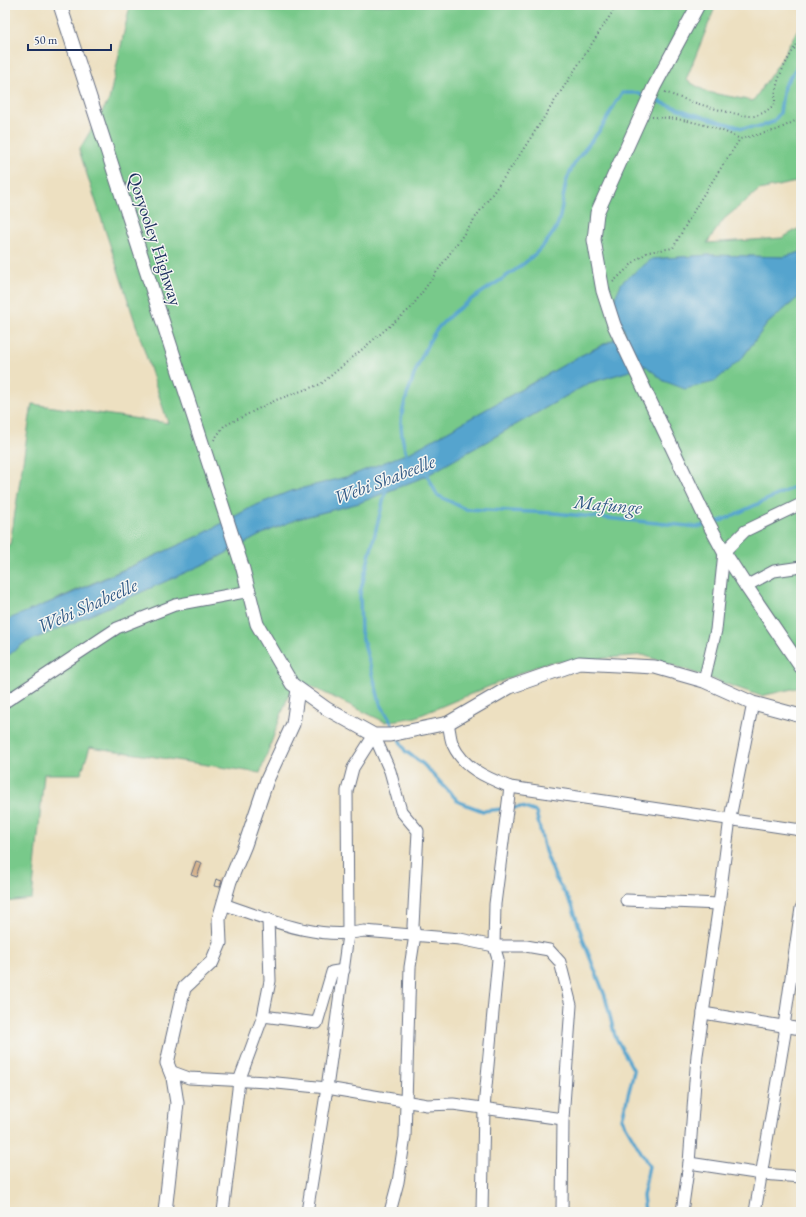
<svg xmlns="http://www.w3.org/2000/svg" width="806" height="1217" font-family="'EB Garamond',serif">
  <style>
    .green { fill: #78c98a; stroke: #4a7c74 }
    .water { fill: #55a4ce; stroke: #386a96 }
    .lines { fill: none; stroke-linecap: round; stroke-linejoin: round }
    .stream { stroke: #55a4ce; stroke-width: 3.5 }
    .building { fill: #d6b28d }
    .minor-casing { stroke: #646d81; stroke-width: 13 }
    .tertiary-casing { stroke: #646d81; stroke-width: 15 }
    .path { stroke: #646d81; stroke-width: 2; stroke-dasharray: 1 3; stroke-linecap: butt }
    .minor { stroke: #fff; stroke-width: 11 }
    .tertiary { stroke: #fff; stroke-width: 13 }
    .labels { text-anchor: middle; stroke-width: 3; stroke-linejoin: round; paint-order: stroke }
    .street-label { font-size: 18px; fill: #1b2f5e; stroke: #f6f6f2 }
    .water-label { font-size: 19px; font-style: italic; fill: #2f5885; stroke: #f6f6f2 }
  </style>
  <rect width="100%" height="100%" fill="#f6f6f2"/>
  <filter id="ink" filterUnits="userSpaceOnUse"><feTurbulence type="fractalNoise" baseFrequency=".025" numOctaves="2"/><feDisplacementMap in="SourceGraphic" scale="8" xChannelSelector="R" yChannelSelector="G"/><feConvolveMatrix kernelMatrix="1 2 1 2 8 2 1 2 1" color-interpolation-filters="sRGB"/></filter>
  <filter id="wash" filterUnits="userSpaceOnUse"><feTurbulence type="fractalNoise" baseFrequency=".012" numOctaves="4" result="noise"/><feDisplacementMap in="SourceGraphic" scale="16" xChannelSelector="R" yChannelSelector="G"/><feGaussianBlur stdDeviation="0.9" result="paint"/><feColorMatrix in="noise" values="0 0 0 0 0 0 0 0 0 0 0 0 0 0 0 0 0 1.4 0 .05"/><feComposite in="paint" operator="in"/></filter>
  <g filter="url(#wash)">
    <rect width="100%" height="100%" fill="#ede0c1"/>
    <g class="green">
      <path d="M 130,5 L 716,5 L 686,80 L 707,92 L 753,101 L 781,60 L 801,23 L 801,135 L 796,138 L 801,149 L 801,181 L 759,190 L 724,219 L 707,243 L 782,238 L 801,227 L 801,252 L 784,257 L 710,255 L 652,259 L 618,316 L 626,333 L 578,357 L 413,451 L 350,476 L 288,492 L 252,507 L 199,536 L 5,622 L 5,547 L 10,544 L 32,404 L 168,423 L 79,150 L 109,100 Z"/>
      <path d="M 801,295 L 801,687 L 761,696 L 643,655 L 545,663 L 416,717 L 385,722 L 304,683 L 289,694 L 260,773 L 90,747 L 81,774 L 44,774 L 32,899 L 5,902 L 5,658 L 24,643 L 79,620 L 211,561 L 264,533 L 297,519 L 359,503 L 426,476 L 589,383 L 646,366 L 664,381 L 742,358 L 767,324 Z"/>
    </g>
    <path class="water" d="M 801,252 L 801,295 L 767,324 L 742,358 L 714,382 L 685,389 L 664,381 L 646,366 L 589,383 L 426,476 L 359,503 L 297,519 L 264,533 L 211,561 L 79,620 L 24,643 L 5,658 L 5,622 L 9,619 L 68,595 L 199,536 L 252,507 L 288,492 L 350,476 L 413,451 L 578,357 L 626,334 L 618,316 L 614,300 L 622,282 L 652,259 L 710,255 L 784,257 Z"/>
    <g class="lines">
      <g class="stream">
        <path d="M 652,99 L 690,113 L 742,128 L 759,127 L 773,122 L 780,113 L 784,86 L 801,61"/>
        <path d="M 407,457 C 397,423 400,414 412,381 C 416,368 429,339 437,329 C 470,291 525,275 553,233 C 564,217 561,194 568,177 C 575,158 591,143 602,127 C 609,116 614,104 622,93 L 637,93 L 646,97"/>
        <path d="M 426,472 L 437,495 L 465,509 L 554,513 L 698,527 L 723,520 L 801,484"/>
        <path d="M 386,490 L 360,593 L 361,632 L 380,703 L 396,731"/>
        <path d="M 398,737 L 405,751 L 423,764 L 459,802 L 483,811 L 522,807 L 536,812 L 545,851 L 556,879 L 572,905 L 585,945 L 605,996 L 615,1036 L 634,1071 L 622,1119 L 649,1166 L 643,1196 L 645,1212"/>
      </g>
    </g>
    <g id="blocks">
      <g class="building">
        <path d="M 196,861 L 202,863 L 197,877 L 191,875 Z"/>
        <path d="M 216,879 L 222,881 L 220,887 L 214,886 Z"/>
      </g>
    </g>
  </g>
  <g filter="url(#ink)">
    <use href="#blocks" fill-opacity="0" stroke="#646d81" stroke-width="1"/>
    <g class="lines">
      <g class="minor-casing">
        <g id="minor">
          <path d="M 746,586 L 774,571 L 801,567"/>
          <path d="M 704,681 L 716,630 L 724,552 L 745,531 L 801,504"/>
          <path d="M 5,702 L 117,628 L 175,605 L 250,591"/>
          <path d="M 448,723 C 450,730 450,739 453,745 C 464,769 488,778 510,787 L 801,830"/>
          <path d="M 374,735 L 390,771 L 401,811 L 418,831 L 413,926 L 415,935 L 410,967 L 405,1137 L 398,1182 L 390,1212"/>
          <path d="M 626,900 L 719,904"/>
          <path d="M 223,904 C 268,919 317,941 364,931 L 460,939 L 494,946 L 526,946 L 549,950 L 560,962 L 571,1005 L 563,1119 L 562,1212"/>
          <path d="M 703,1013 L 801,1029"/>
          <path d="M 263,1016 L 317,1023 L 332,972 L 344,970"/>
          <path d="M 170,1071 L 189,1078 L 267,1082 L 327,1088 L 427,1105 L 453,1104 L 563,1119"/>
          <path d="M 689,1163 L 762,1174 L 801,1177"/>
          <path d="M 223,1212 L 239,1081 L 263,1016 L 270,981 L 268,919"/>
          <path d="M 307,1212 L 327,1088 L 348,935 L 347,791 L 353,768 L 374,735"/>
          <path d="M 482,1212 L 484,1108 L 498,959 L 494,946 L 495,904 L 510,787"/>
          <path d="M 682,1212 L 689,1163 L 697,1055 L 719,904 L 730,818 L 753,703"/>
          <path d="M 755,1212 L 785,1033 L 784,1026 L 801,908"/>
        </g>
      </g>
      <g class="tertiary-casing">
        <g id="tertiary">
          <path d="M 60,5 L 243,569 L 257,624 L 292,684 L 327,709 L 374,735 L 390,735 L 448,723 L 510,687 L 579,663 L 655,667 L 704,681 L 753,703 L 801,716"/>
          <path d="M 698,5 L 654,87 L 597,213 L 594,240 L 603,291 L 614,325 L 705,517 L 724,552 L 746,586 L 801,667"/>
          <path d="M 165,1212 L 177,1103 L 173,1078 L 167,1063 L 184,988 L 212,962 L 220,943 L 219,919 L 230,881 L 245,845 L 267,780 L 293,724 L 298,689"/>
        </g>
      </g>
      <g class="path">
        <path d="M 665,92 C 681,99 737,117 754,116 C 763,114 768,110 775,104 C 774,78 788,59 801,38"/>
        <path d="M 652,117 C 682,118 714,125 740,139 L 777,130 L 801,118"/>
        <path d="M 613,282 L 635,261 L 648,252 L 673,248 L 700,200 L 740,139"/>
        <path d="M 214,440 L 224,426 L 276,400 L 321,384 L 411,308 L 515,162 L 617,5"/>
      </g>
      <use href="#minor" class="minor"/>
      <use href="#tertiary" class="tertiary"/>
    </g>
  </g>
  <g class="labels">
    <g class="street-label">
      <text transform="translate(155 239) rotate(72)" y="6">Qoryooley Highway</text>
    </g>
    <g class="water-label">
      <text transform="translate(384 479) rotate(-21)" y="7">Webi Shabeelle</text>
      <text transform="translate(608 504) rotate(5)" y="7">Mafunge</text>
      <text transform="translate(87 605) rotate(-24)" y="7">Webi Shabeelle</text>
    </g>
  </g>
  <rect width="806" height="1217" fill="none" stroke="#f6f6f2" stroke-width="20"/>
  <path d="M28 44v6h83v-6" fill="none" stroke="#1b2f5e" stroke-width="2"/>
  <text x="34" y="44" font-size="12" fill="#1b2f5e" stroke="#f6f6f2" stroke-width="3" paint-order="stroke">50 m</text>
</svg>
